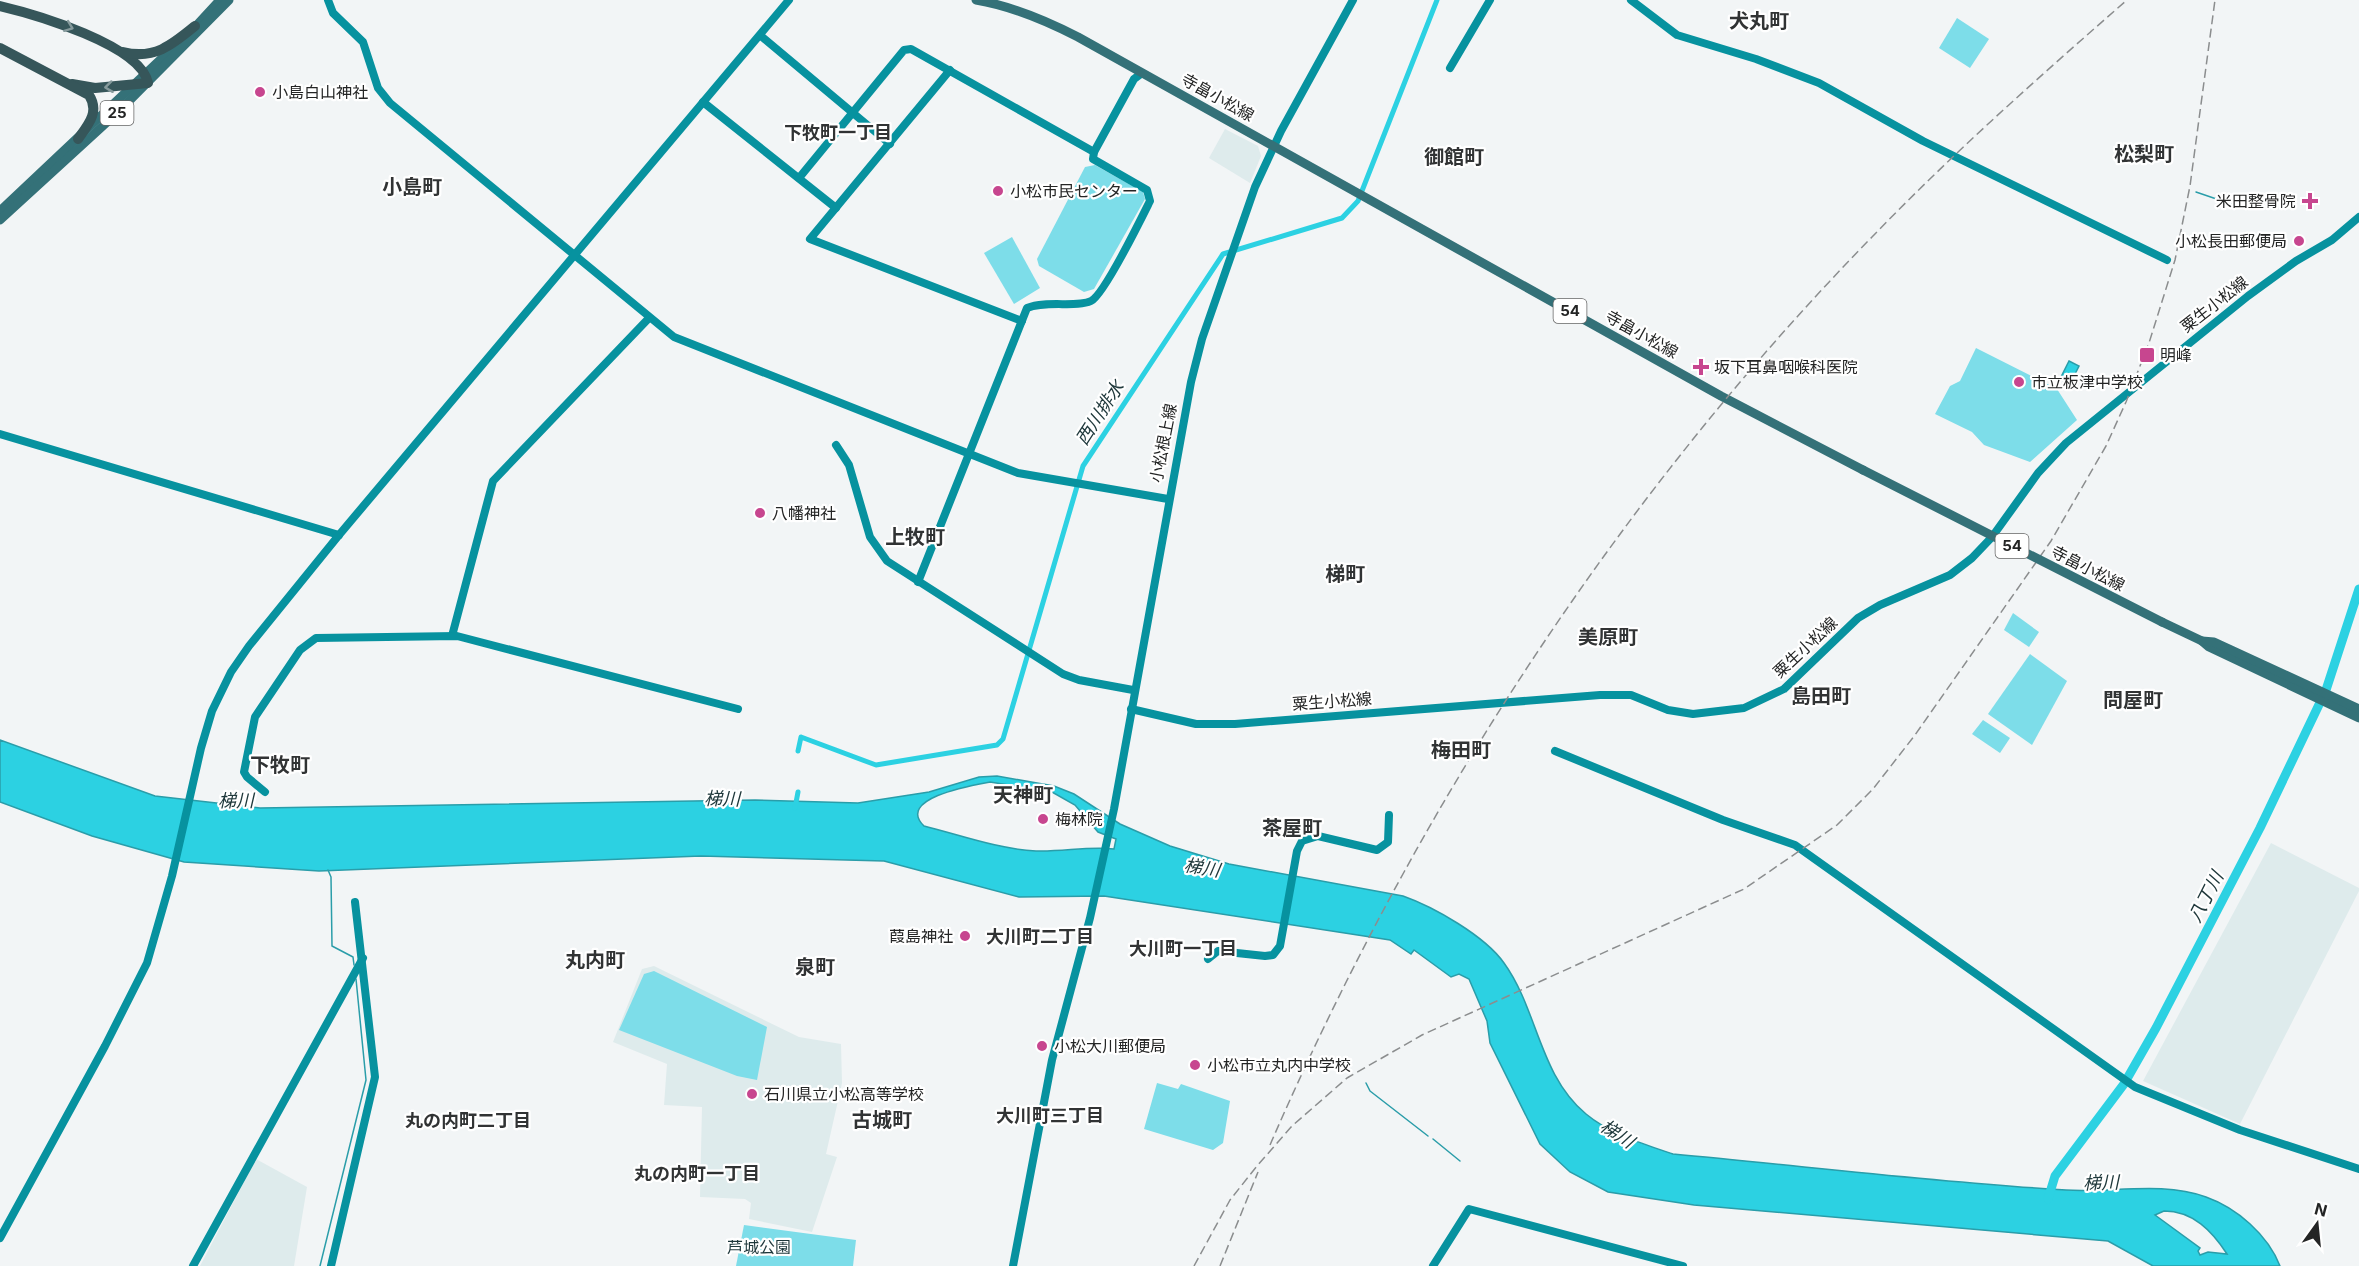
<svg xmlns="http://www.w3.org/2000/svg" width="2359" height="1266" font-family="Inter,'Noto Sans JP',sans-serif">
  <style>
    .built { fill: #deebec }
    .green { fill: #7ddde9 }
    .water { fill: #2cd1e2; stroke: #2a9da9; stroke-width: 1.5; fill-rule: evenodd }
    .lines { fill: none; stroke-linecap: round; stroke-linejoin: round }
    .stream { stroke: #2a9da9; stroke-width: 1.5 }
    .canal { stroke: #2cd1e2; stroke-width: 5 }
    .river { stroke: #2cd1e2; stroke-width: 9 }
    .secondary { stroke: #07929f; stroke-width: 8 }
    .primary { stroke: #347178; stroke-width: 9 }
    .highway { stroke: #36565a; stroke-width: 10 }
    .rail { stroke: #8b8d8e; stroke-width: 1.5; stroke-dasharray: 9 4.5; stroke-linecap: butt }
    .primary-bridge { stroke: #347178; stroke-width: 9 }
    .oneway { stroke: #869a9c }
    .poi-dot { fill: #c7468f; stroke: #fff; stroke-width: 2 }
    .labels { text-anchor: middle; stroke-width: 4.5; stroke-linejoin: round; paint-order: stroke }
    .shield { fill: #fff; stroke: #666; stroke-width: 1.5 }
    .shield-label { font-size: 15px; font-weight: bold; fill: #242525 }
    .poi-label { font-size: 16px; fill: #242525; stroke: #fff; text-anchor: start }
    .street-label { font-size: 16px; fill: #242525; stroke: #fff }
    .park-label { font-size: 16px; fill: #1e373b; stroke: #fff }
    .neighbourhood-label { font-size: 18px; font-weight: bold; fill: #313334; stroke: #fff }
    .water-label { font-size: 18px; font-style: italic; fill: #20393c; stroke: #fff }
    .quarter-label { font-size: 20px; font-weight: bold; fill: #313334; stroke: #fff }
  </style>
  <rect width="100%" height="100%" fill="#f2f5f6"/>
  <g class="built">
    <path d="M 1225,129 L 1258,146 L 1261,156 L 1250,183 L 1209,158 Z"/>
    <path d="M 2271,843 L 2359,888 L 2359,891 L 2240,1124 L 2143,1081 Z"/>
    <path d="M 654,966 L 799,1037 L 841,1044 L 842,1083 L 826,1154 L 837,1157 L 812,1232 L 749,1219 L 751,1203 L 745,1199 L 700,1197 L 702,1107 L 664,1105 L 667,1064 L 613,1042 L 642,969 Z"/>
    <path d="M 256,1159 L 307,1187 L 294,1266 L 200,1266 Z"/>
  </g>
  <g class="green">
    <path d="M 1957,18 L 1989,39 L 1970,68 L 1939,48 Z"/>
    <path d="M 1095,165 L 1143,192 L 1145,199 L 1094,289 L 1084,292 L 1039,266 L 1037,259 L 1085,167 Z"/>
    <path d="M 1012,237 L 1040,288 L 1014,304 L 984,253 Z"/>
    <path d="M 1976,348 L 2057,389 L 2077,420 L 2030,462 L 1984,445 L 1972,432 L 1935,414 L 1950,386 L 1960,381 Z"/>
    <path d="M 2013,613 L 2039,632 L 2029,647 L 2004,630 Z"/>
    <path d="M 2030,654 L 2067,681 L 2032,745 L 1988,714 Z"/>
    <path d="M 1983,720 L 2010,738 L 2000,753 L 1972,734 Z"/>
    <path d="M 654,971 L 767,1027 L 757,1080 L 737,1076 L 619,1030 L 644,974 Z"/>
    <path d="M 1157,1083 L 1178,1089 L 1181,1084 L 1230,1101 L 1223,1143 L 1213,1150 L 1144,1129 Z"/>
    <path d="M 744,1225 L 856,1240 L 853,1266 L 736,1266 Z"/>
  </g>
  <g class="water">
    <path d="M 2069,361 L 2079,366 L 2070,384 L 2060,379 Z"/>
    <path d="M 0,740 L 155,796 L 260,808 L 755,800 L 858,803 L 929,792 L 979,777 L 997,776 L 1054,786 L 1074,794 L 1120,824 L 1170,846 L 1229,864 L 1403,896 C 1434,907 1485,936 1504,963 C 1538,1010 1539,1075 1586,1114 C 1610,1134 1643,1144 1673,1154 C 1804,1166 1935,1182 2066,1190 C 2112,1193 2162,1181 2206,1197 C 2237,1208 2268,1235 2280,1266 L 2153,1266 L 2108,1241 L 1694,1205 L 1608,1192 L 1570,1172 L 1540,1144 L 1490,1043 L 1487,1021 L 1469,979 L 1459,974 L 1451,977 L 1414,950 L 1411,954 L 1390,940 L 1104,896 L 1019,897 L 884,861 L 701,856 L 319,871 L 184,862 L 92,836 L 0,802 ZM 990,782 L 1052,792 L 1075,805 L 1098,832 L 1116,839 L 1114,849 C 1088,846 1063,852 1036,851 C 998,849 960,835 924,826 C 895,798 974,785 990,782 ZM 2164,1211 C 2193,1211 2212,1231 2227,1254 L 2208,1252 L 2200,1255 L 2198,1251 L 2200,1248 L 2155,1215 Z"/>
  </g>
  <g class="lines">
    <g class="stream">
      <path d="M 2196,192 L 2234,205"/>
      <path d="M 328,870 L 331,877 L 332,946 L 353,957 L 354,965"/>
      <path d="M 1366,1083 L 1370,1091 L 1428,1136"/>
      <path d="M 1433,1139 L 1460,1161"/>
      <path d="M 320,1266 L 366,1080 L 356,979"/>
    </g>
    <g class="canal">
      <path d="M 798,751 L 801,737 L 876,765 L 997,745 L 1003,739 L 1083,466 L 1223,254 L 1342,218 L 1358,201 L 1437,0"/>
      <path d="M 795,808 L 798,792"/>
    </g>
    <path class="river" d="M 2048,1199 L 2055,1176 L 2124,1084 L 2156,1028 L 2260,828 L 2326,690 L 2359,589"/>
    <g class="secondary">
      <path d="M 328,0 L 333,13 L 363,42 L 378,88 L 390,103 L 674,337 L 1018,473 L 1168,499"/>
      <path d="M 1631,0 L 1677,35 L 1756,59 L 1819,83 L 1923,141 L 2167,260"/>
      <path d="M 761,36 L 890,144"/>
      <path d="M 1450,68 L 1490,0"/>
      <path d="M 950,70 L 810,239 L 1022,321"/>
      <path d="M 703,102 L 836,208"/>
      <path d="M 799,178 L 904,50 L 911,49 L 1094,152"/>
      <path d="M 0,434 L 339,535"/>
      <path d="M 836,445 L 849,465 L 870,537 L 887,561 L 1063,674 L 1079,680 L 1133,690"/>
      <path d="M 918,582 L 1027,308 C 1047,300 1076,308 1091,301 C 1104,295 1142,217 1150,201 L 1147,190 L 1093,159 L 1094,152 L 1134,79 L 1142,73"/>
      <path d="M 452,636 L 493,481 L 649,318"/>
      <path d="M 1131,709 L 1196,724 L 1235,724 L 1600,695 L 1631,695 L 1668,710 L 1693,714 L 1744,708 L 1784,689 L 1858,618 L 1880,605 L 1950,575 L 1972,558 L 1992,537 L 2038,473 L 2066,443 L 2248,296 L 2296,261 L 2332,240 L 2359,217"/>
      <path d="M 1555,751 L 1723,820 L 1795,845 L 2135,1087 L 2240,1130 L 2359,1169"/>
      <path d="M 265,792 L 247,777 L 244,772 L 255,717 L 300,650 L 316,638 L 457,636 L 738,709"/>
      <path d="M 1208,959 L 1218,951 L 1265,956 L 1273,955 L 1280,946 L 1297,851 L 1302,841 L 1318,836 L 1377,850 L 1388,842 L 1389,815"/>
      <path d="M 0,1238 L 105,1046 L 147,963 L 172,876 L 201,748 L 212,711 L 231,672 L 249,646 L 339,535 L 789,0"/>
      <path d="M 193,1266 L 363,958"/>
      <path d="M 331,1266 L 375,1077 L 355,902"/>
      <path d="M 1013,1266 L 1052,1060 L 1090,918 L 1114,809 L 1191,382 L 1202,339 L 1255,187 L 1281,131 L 1353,0"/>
      <path d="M 1433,1266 L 1469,1209 L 1683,1266"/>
    </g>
    <g class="primary">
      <path d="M 976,0 C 1012,6 1045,20 1078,37 L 1721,396 L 1863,470"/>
      <path d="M 196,26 L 220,0"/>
      <path d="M 0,211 L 177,44"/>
      <path d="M 0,220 L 117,113 L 229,0"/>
      <path d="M 2162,622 L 2202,641 L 2209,647 L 2359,718"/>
      <path d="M 2202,641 L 2214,642 L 2359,709"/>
    </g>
    <g class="highway">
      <path d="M 0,6 C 34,14 141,45 148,83 L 95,88 L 72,84"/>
      <path d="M 0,48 L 89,95 C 100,112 88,125 78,139"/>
      <path d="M 123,52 C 154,60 172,45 195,26"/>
    </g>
    <g class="rail">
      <path d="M 1270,1145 C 1415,811 1617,498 1872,237 C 1952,154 2040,76 2127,0"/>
      <path d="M 1194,1266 L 1230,1200 L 1257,1166 L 1292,1126 L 1347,1078 L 1422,1035 L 1744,889 L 1837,825 L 1873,789 L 1915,735 L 2051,541 L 2106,446 L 2126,402 L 2149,343 L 2175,260 L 2190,186 L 2215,0"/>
      <path d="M 1220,1266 L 1258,1172"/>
    </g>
    <path class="primary-bridge" d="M 1863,470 L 2162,622"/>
  </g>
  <defs><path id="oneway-chevron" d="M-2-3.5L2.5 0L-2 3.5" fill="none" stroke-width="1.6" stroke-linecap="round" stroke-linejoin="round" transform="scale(1.5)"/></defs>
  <g class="oneway">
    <use href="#oneway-chevron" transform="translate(69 27) rotate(21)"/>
    <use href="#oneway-chevron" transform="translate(109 87) rotate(173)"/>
  </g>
  <g class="poi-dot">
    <circle cx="260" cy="92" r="6"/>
    <circle cx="998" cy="191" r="6"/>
    <path d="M2307 192h6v6h6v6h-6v6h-6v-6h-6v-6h6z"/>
    <circle cx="2299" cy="241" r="6"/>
    <rect x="2139" y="347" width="16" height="16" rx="3"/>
    <path d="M1698 358h6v6h6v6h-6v6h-6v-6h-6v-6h6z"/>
    <circle cx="2019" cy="382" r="6"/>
    <circle cx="760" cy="513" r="6"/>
    <circle cx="1043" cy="819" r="6"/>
    <circle cx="965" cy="936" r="6"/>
    <circle cx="1042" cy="1046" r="6"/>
    <circle cx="1195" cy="1065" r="6"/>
    <circle cx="752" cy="1094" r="6"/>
  </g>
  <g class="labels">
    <g class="shield">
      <rect x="100.5" y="101" width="33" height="24" rx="4.5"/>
      <rect x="1553.5" y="299" width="33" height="24" rx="4.5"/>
      <rect x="1995.5" y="534" width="33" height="24" rx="4.5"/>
    </g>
    <g class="shield-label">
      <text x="117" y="118">25</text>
      <text x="1570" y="316">54</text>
      <text x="2012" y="551">54</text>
    </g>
    <g class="poi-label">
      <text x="272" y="98">小島白山神社</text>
      <text x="1010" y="197">小松市民センター</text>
      <text x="2296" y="207" text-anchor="end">米田整骨院</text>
      <text x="2287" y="247" text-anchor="end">小松長田郵便局</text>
      <text x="2160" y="361">明峰</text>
      <text x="1714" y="373">坂下耳鼻咽喉科医院</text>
      <text x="2031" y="388">市立板津中学校</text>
      <text x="772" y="519">八幡神社</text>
      <text x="1055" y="825">梅林院</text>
      <text x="953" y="942" text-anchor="end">葭島神社</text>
      <text x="1054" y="1052">小松大川郵便局</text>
      <text x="1207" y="1071">小松市立丸内中学校</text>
      <text x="764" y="1100">石川県立小松高等学校</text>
    </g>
    <g class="street-label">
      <text transform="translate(1218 97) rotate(29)" y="6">寺畠小松線</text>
      <text transform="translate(2214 304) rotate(-38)" y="6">粟生小松線</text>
      <text transform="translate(1642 334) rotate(29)" y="6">寺畠小松線</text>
      <text transform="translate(1163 443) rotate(-79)" y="6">小松根上線</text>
      <text transform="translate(2088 568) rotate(27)" y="6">寺畠小松線</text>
      <text transform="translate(1805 647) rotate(-43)" y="6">粟生小松線</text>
      <text transform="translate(1332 701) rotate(-4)" y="6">粟生小松線</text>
    </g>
    <g class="park-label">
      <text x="759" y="1253">芦城公園</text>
    </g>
    <g class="neighbourhood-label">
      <text x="838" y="139">下牧町一丁目</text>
      <text x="1040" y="943">大川町二丁目</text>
      <text x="1183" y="955">大川町一丁目</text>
      <text x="1050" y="1122">大川町三丁目</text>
      <text x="468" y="1127">丸の内町二丁目</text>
      <text x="697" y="1180">丸の内町一丁目</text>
    </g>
    <g class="water-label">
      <text transform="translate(1100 413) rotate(-57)" y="6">西川排水</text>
      <text transform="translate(722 799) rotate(1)" y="6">梯川</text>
      <text transform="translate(236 801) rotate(-1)" y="6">梯川</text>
      <text transform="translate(1202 868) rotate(9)" y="6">梯川</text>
      <text transform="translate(2206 897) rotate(-63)" y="6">八丁川</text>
      <text transform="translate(1617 1134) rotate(33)" y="6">梯川</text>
      <text transform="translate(2101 1183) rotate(-2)" y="6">梯川</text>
    </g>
    <g class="quarter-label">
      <text x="1759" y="28">犬丸町</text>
      <text x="2144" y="161">松梨町</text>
      <text x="1454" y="164">御館町</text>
      <text x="412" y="194">小島町</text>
      <text x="915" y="544">上牧町</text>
      <text x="1345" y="581">梯町</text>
      <text x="1608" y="644">美原町</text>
      <text x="1821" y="703">島田町</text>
      <text x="2133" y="707">問屋町</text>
      <text x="1461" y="757">梅田町</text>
      <text x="280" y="772">下牧町</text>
      <text x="1023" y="802">天神町</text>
      <text x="1292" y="835">茶屋町</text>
      <text x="595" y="967">丸内町</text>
      <text x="815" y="974">泉町</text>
      <text x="882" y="1127">古城町</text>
    </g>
  </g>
  <g transform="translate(2317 1224) rotate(15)" stroke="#ffffff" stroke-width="4.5" paint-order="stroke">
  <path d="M0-4.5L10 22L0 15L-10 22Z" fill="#242525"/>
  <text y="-9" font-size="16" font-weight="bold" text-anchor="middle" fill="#242525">N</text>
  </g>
</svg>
